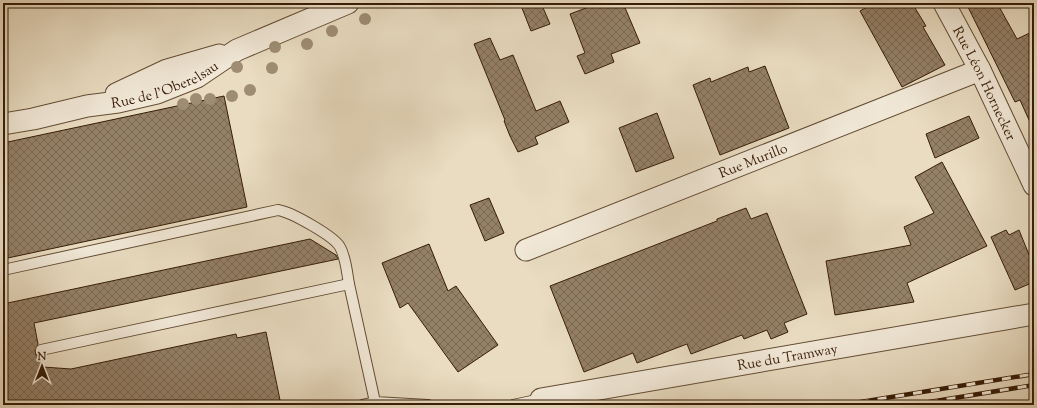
<svg xmlns="http://www.w3.org/2000/svg" width="1037" height="408" font-family="'Sorts Mill Goudy',serif">
  <style>
    .building { fill: url(#building-cross-hatch); stroke: #371c06 }
    .lines { fill: none; stroke-linecap: round; stroke-linejoin: round }
    .service-casing { stroke: #644c35; stroke-width: 12 }
    .minor-casing { stroke: #644c35; stroke-width: 23 }
    .service { stroke: #f1e8d7; stroke-width: 10 }
    .minor { stroke: #f1e8d7; stroke-width: 21 }
    .rail-casing { stroke: #371c06; stroke-width: 4.5 }
    .rail { stroke: #f1e8d7; stroke-width: 3; stroke-dasharray: 9; stroke-linecap: butt }
    .tree { fill: #9f8d73 }
    .labels { text-anchor: middle; stroke-width: 3.5; stroke-linejoin: round; paint-order: stroke }
    .street-label { font-size: 14px; fill: #371c06; stroke: #f1e8d7 }
  </style>
  <defs>
    <pattern id="building-cross-hatch" width="8" height="8" patternUnits="userSpaceOnUse"><rect width="8" height="8" fill="#948067"/><path d="M0 0l8 8M0 8l8-8" fill="none" stroke="#7a6853"/></pattern>
  </defs>
  <rect width="100%" height="100%" fill="#e9dcc1"/>
  <filter id="stains"><feTurbulence type="fractalNoise" baseFrequency=".005" numOctaves="4"/><feColorMatrix values="0 0 0 0 .2 0 0 0 0 .09 0 0 0 0 .02 0 0 0 .5 -.17"/></filter>
  <radialGradient id="worn" r=".72"><stop offset=".6" stop-color="#630" stop-opacity="0"/><stop offset="1" stop-color="#630" stop-opacity=".3"/></radialGradient>
  <g class="building">
    <path d="M 520,3 L 541,3 L 550,24 L 531,31 Z"/>
    <path d="M 599,3 L 623,3 L 640,43 L 611,54 L 614,62 L 585,74 L 577,56 L 585,53 L 570,14 Z"/>
    <path d="M 874,3 L 912,3 L 926,26 L 923,27 L 945,65 L 902,87 L 860,11 Z"/>
    <path d="M 966,3 L 997,3 L 1017,39 L 1034,31 L 1034,131 L 1020,100 L 1015,102 Z"/>
    <path d="M 490,38 L 500,60 L 513,55 L 536,111 L 560,101 L 569,122 L 535,137 L 538,144 L 518,152 L 510,136 L 504,121 L 505,120 L 474,44 Z"/>
    <path d="M 765,66 L 789,128 L 720,155 L 693,85 L 710,78 L 711,82 L 748,67 L 749,72 Z"/>
    <path d="M 224,96 L 247,207 L 3,259 L 3,143 Z"/>
    <path d="M 657,113 L 674,158 L 636,172 L 619,128 Z"/>
    <path d="M 969,116 L 979,138 L 935,158 L 926,134 Z"/>
    <path d="M 942,162 L 987,246 L 907,283 L 914,302 L 835,315 L 826,261 L 911,245 L 904,227 L 934,213 L 915,177 Z"/>
    <path d="M 489,198 L 504,233 L 485,241 L 470,205 Z"/>
    <path d="M 746,208 L 751,219 L 767,213 L 807,314 L 784,323 L 788,332 L 771,339 L 767,330 L 744,339 L 742,335 L 691,354 L 687,344 L 637,363 L 633,353 L 584,372 L 550,286 L 717,221 L 717,219 Z"/>
    <path d="M 1006,230 L 1009,235 L 1019,230 L 1034,267 L 1034,282 L 1015,290 L 991,237 Z"/>
    <path d="M 310,239 L 336,255 L 338,259 L 34,323 L 38,344 L 35,351 L 36,355 L 41,356 L 43,367 L 71,369 L 236,334 L 237,338 L 266,332 L 280,400 L 255,405 L 254,402 L 237,405 L 3,405 L 3,304 Z"/>
    <path d="M 429,244 L 448,291 L 456,286 L 498,345 L 458,372 L 408,303 L 400,308 L 382,263 Z"/>
  </g>
  <g class="lines">
    <g class="service-casing">
      <g id="service">
        <path d="M 3,270 L 278,210 C 291,212 334,236 340,247 C 346,258 347,273 349,284"/>
        <path d="M 41,350 L 349,284 L 375,402 L 428,405"/>
        <path d="M 362,405 L 375,402"/>
        <path d="M 513,405 L 541,399"/>
      </g>
    </g>
    <g class="minor-casing">
      <g id="minor">
        <path id="s1" d="M 944,3 L 980,70 L 1034,185"/>
        <path d="M 116,94 L 167,70 L 219,55"/>
        <path id="s2" d="M 3,124 L 33,119 L 87,106 L 118,102 L 157,93 L 197,77 L 237,50 L 348,3"/>
        <path id="s3" d="M 526,250 L 980,70"/>
        <path id="s4" d="M 541,399 L 1034,314"/>
      </g>
    </g>
    <use href="#service" class="service"/>
    <use href="#minor" class="minor"/>
    <g class="rail-casing">
      <g id="rail">
        <path d="M 842,405 L 1034,374"/>
        <path d="M 911,405 L 1034,385"/>
      </g>
    </g>
    <use href="#rail" class="rail"/>
  </g>
  <g class="tree">
    <circle cx="365" cy="19" r="6"/>
    <circle cx="332" cy="31" r="6"/>
    <circle cx="307" cy="44" r="6"/>
    <circle cx="275" cy="47" r="6"/>
    <circle cx="237" cy="67" r="6"/>
    <circle cx="272" cy="68" r="6"/>
    <circle cx="250" cy="90" r="6"/>
    <circle cx="232" cy="96" r="6"/>
    <circle cx="196" cy="99" r="6"/>
    <circle cx="210" cy="99" r="6"/>
    <circle cx="183" cy="104" r="6"/>
  </g>
  <g class="labels">
    <g class="street-label">
      <text dy="5" stroke="none"><textPath href="#s2" startOffset="167">Rue de l'Oberelsau</textPath></text>
      <text dy="5" stroke="none"><textPath href="#s1" startOffset="90">Rue Léon Hornecker</textPath></text>
      <text dy="5" stroke="none"><textPath href="#s3" startOffset="244">Rue Murillo</textPath></text>
      <text dy="5" stroke="none"><textPath href="#s4" startOffset="250">Rue du Tramway</textPath></text>
    </g>
  </g>
  <rect width="1037" height="408" fill="none" stroke="#e9dcc1" stroke-width="16"/>
  <rect x="4" y="4" width="1029" height="400" fill="none" stroke="#371c06" stroke-width="2"/>
  <rect x="8" y="8" width="1021" height="392" fill="none" stroke="#371c06"/>
  <g transform="translate(42 366)" stroke="#f1e8d7" stroke-width="3" paint-order="stroke">
  <path d="M0-3L7 15L0 10L-7 15Z" fill="#371c06"/>
  <text y="-6" font-size="11" font-weight="bold" text-anchor="middle" fill="#371c06">N</text>
  </g>
  <rect width="100%" height="100%" filter="url(#stains)"/>
  <rect width="100%" height="100%" fill="url(#worn)"/>
</svg>
